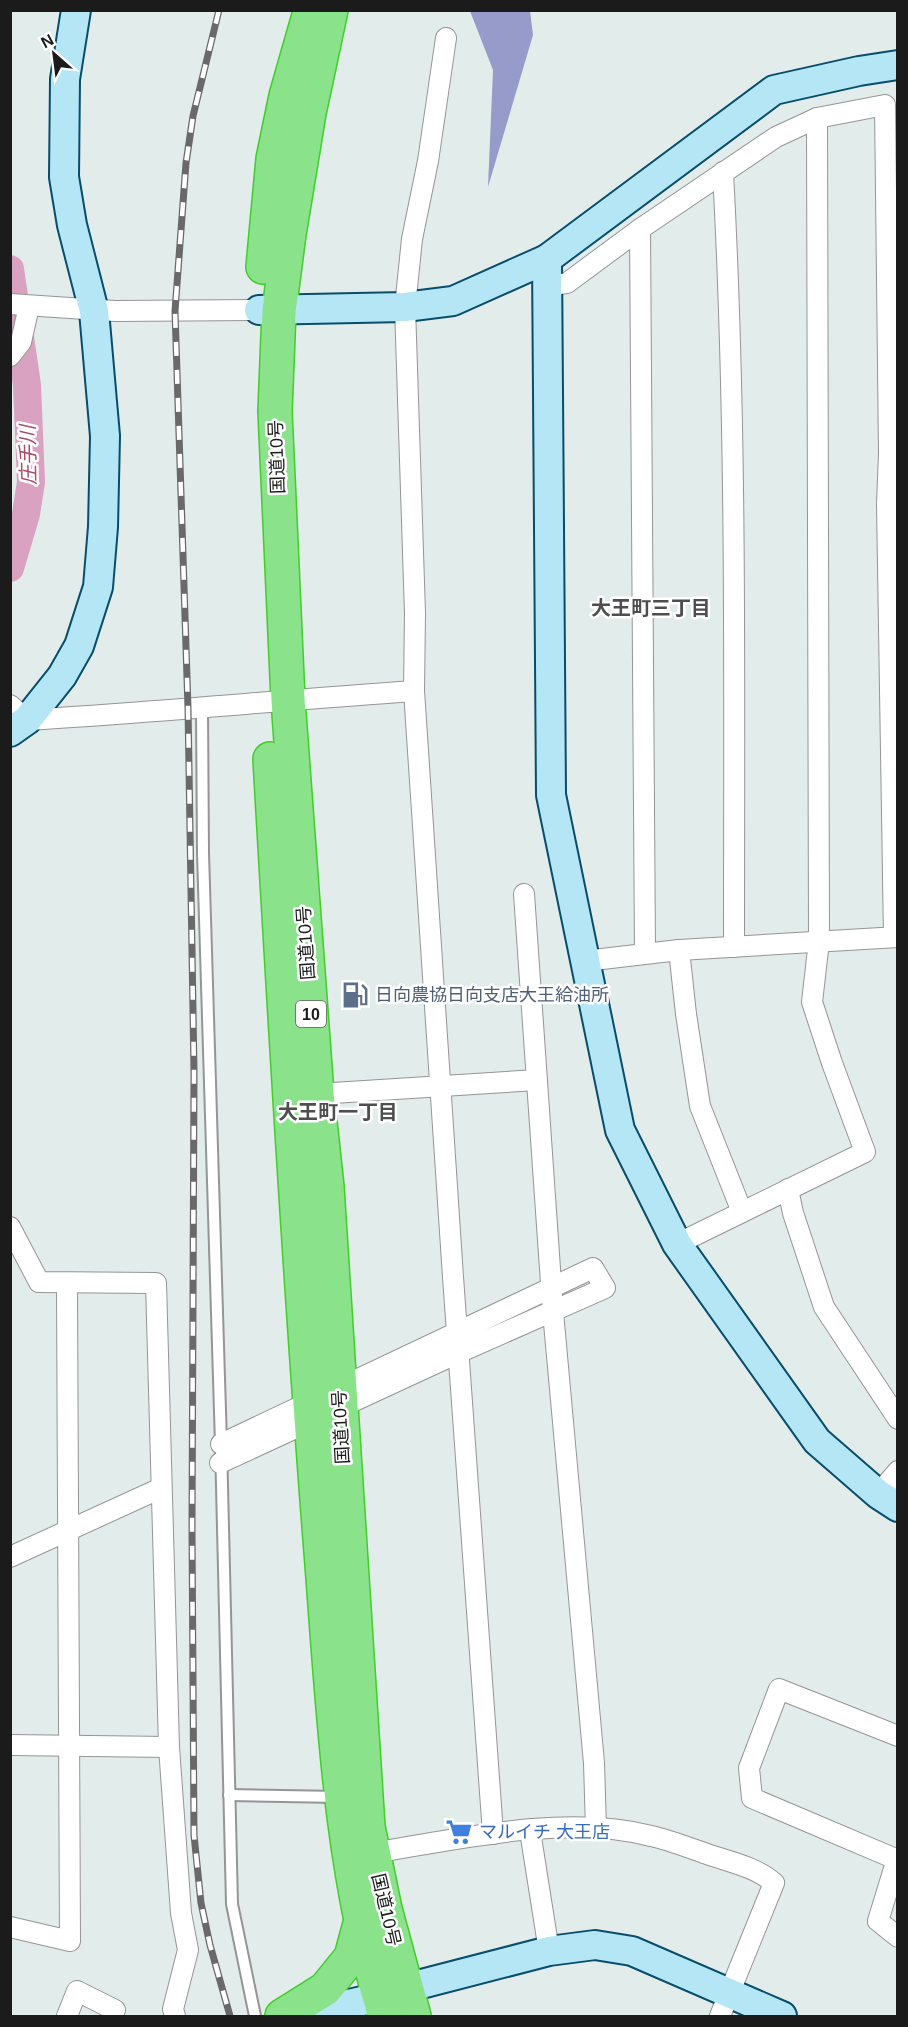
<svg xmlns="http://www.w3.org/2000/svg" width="908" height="2027" font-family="Arial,'Noto Sans JP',sans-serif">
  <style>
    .forest { fill: #969bca }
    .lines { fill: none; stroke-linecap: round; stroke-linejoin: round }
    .river { stroke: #d9a2c1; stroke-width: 28 }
    .lane-casing { stroke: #959595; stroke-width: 14 }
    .street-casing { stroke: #959595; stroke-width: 22 }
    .secondary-casing { stroke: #084d6b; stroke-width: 32 }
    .highway-casing { stroke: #41ce2a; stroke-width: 36 }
    .lane { stroke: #fff; stroke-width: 10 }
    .street { stroke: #fff; stroke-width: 20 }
    .secondary { stroke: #b4e6f6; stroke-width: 28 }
    .highway { stroke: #8ae28b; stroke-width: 33 }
    .rail-casing { stroke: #696969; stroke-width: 7 }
    .rail { stroke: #fff; stroke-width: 4.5; stroke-dasharray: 14; stroke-linecap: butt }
    .labels { text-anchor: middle; stroke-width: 5; stroke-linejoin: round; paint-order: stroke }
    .shield { fill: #fff; stroke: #5f5f5f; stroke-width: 1.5 }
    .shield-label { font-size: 16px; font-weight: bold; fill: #1b1b1b }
    .street-label { font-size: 18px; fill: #1b1b1b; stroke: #fff }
    .service-label { font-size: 18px; fill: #4e5e75; stroke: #fff; text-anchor: start }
    .shop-label { font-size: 18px; fill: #366cbe; stroke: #fff; text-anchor: start }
    .water-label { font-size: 20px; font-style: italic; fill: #a64c67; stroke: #fff }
    .neighbourhood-label { font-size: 20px; font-weight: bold; fill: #4e4e4e; stroke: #fff }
  </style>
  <rect width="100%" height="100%" fill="#e1eceb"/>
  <path class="forest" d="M 470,11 L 530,11 L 533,35 L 488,187 L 493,70 Z"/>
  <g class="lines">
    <path class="river" d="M 10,269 L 27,385 L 31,482 L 26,514 L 10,568"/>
    <g class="lane-casing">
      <g id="lane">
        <path d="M 202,708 L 203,853 L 221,1444 L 232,1904 L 255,2016"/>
        <path d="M 229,1795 L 339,1797"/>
      </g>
    </g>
    <g class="street-casing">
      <g id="street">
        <path d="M 446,38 L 428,161 L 412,239 L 405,307 L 415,613 L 414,691 L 453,1277 L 493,1834"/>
        <path d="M 723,172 C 737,430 734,688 734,947"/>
        <path d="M 640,229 L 645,953"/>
        <path d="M 547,283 L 555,285 L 567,283 L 640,229 L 776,137 L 817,118 L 885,105 L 889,453 L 887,504 L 894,937"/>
        <path d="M 10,304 L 115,311 L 259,310"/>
        <path d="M 10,356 L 21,342 L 29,306"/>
        <path d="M 10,705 L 27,720 C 156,712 285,700 414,691"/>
        <path d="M 524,894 L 553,1312 L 594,1763 L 596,1828"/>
        <path d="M 679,950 L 686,1014 L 700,1106 L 742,1212"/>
        <path d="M 585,961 L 679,950 L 898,937"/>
        <path d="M 317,1094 L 537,1080"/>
        <path d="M 788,1189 L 793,1213 L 824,1307 L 898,1419"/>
        <path d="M 10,1227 L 39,1282 L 156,1283 L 169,1747 L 181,1913 L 188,1950 L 173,2009 L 175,2016"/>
        <path d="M 677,1244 L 865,1152 L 832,1063 L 812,1002 L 819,941 L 817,118"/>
        <path d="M 220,1463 L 458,1353 L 605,1288 L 593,1268 L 221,1444"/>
        <path d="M 878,1494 L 898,1471"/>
        <path d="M 10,1557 L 161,1488"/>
        <path d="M 898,1736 L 779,1689 L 749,1768 L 752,1798 L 898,1860"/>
        <path d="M 10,1745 L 169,1747"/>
        <path d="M 530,1831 L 549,1951"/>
        <path d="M 373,1853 C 458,1839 566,1814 651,1836 C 670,1840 689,1848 707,1854 C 730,1862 756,1867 774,1883 L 720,2016"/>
        <path d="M 897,1859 L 878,1921 L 898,1937"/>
        <path d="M 10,1927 L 70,1941 L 67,1284"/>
        <path d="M 67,2016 L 77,1991 L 115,2010"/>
      </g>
    </g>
    <g class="secondary-casing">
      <g id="secondary">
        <path d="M 547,259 L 551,795 L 620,1130 L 677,1244 L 817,1441 L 878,1494 L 898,1507"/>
        <path d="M 259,310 L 405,307 L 453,301 L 547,259 L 774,90 L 859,71 L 898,65"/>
        <path d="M 10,732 L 27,720 L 62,676 L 79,646 L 98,587 L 103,527 L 105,436 L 94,311 L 72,225 L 64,177 L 65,79 L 76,10"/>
        <path d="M 298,2016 L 379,1997 L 406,1988 L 549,1951 L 595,1945 L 632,1951 L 782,2016"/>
      </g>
    </g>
    <g class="highway-casing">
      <g id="highway">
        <path d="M 331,10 L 309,113 L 289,234 L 279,311 L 275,411 L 288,700 L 317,1094 L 327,1187 L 368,1827 L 385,1909 L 414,2016"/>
        <path d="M 263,267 L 273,159 L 286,96 L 310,12"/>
        <path d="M 270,759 C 285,1019 300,1280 320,1539 C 333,1699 338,1863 385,2016"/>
        <path d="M 282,2016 L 325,1989 L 351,1957 L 361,1920"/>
      </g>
    </g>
    <use href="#lane" class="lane"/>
    <use href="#street" class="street"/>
    <use href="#secondary" class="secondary"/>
    <use href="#highway" class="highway"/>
    <g class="rail-casing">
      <path id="rail" d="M 219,10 L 193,116 L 186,163 L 175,311 L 188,708 L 194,1072 L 192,1528 L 194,1835 L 201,1903 L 210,1945 L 230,2016"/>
    </g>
    <use href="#rail" class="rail"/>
  </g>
  <defs>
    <g id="fuel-bare" transform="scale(2.07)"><path d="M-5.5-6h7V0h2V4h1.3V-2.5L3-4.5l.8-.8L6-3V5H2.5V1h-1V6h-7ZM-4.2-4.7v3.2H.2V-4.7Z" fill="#5c6f8a" stroke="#fff" stroke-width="2.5" paint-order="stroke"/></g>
    <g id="supermarket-bare" transform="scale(2.07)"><path d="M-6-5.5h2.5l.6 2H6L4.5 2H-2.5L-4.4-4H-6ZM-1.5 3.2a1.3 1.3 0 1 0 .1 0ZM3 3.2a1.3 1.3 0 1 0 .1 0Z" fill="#3f7fe0" stroke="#fff" stroke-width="2.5" paint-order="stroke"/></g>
  </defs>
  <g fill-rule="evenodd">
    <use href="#fuel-bare" x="355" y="995"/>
    <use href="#supermarket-bare" x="459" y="1832"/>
  </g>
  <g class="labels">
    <rect class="shield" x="296" y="1001" width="30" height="26" rx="4.5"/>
    <g class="shield-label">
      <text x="311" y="1020">10</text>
    </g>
    <g class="street-label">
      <text transform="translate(277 457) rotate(-92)" y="6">国道10号</text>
      <text transform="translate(306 943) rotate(-94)" y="6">国道10号</text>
      <text transform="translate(341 1427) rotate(-93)" y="6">国道10号</text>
      <text transform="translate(386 1910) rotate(77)" y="6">国道10号</text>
    </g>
    <g class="service-label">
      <text x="375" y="1001">日向農協日向支店大王給油所</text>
    </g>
    <g class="shop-label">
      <text x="479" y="1838">マルイチ 大王店</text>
    </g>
    <g class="water-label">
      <text transform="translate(28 455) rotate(-91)" y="7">庄手川</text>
    </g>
    <g class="neighbourhood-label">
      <text x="651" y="615">大王町三丁目</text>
      <text x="338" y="1119">大王町一丁目</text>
    </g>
  </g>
  <rect width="908" height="2027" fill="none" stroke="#1b1b1b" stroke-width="24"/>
  <g transform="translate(54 54) rotate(332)" stroke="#ffffff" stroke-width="4.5" paint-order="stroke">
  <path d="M0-4.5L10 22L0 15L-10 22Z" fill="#1b1b1b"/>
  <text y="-9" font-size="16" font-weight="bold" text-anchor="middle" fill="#1b1b1b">N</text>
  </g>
</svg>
